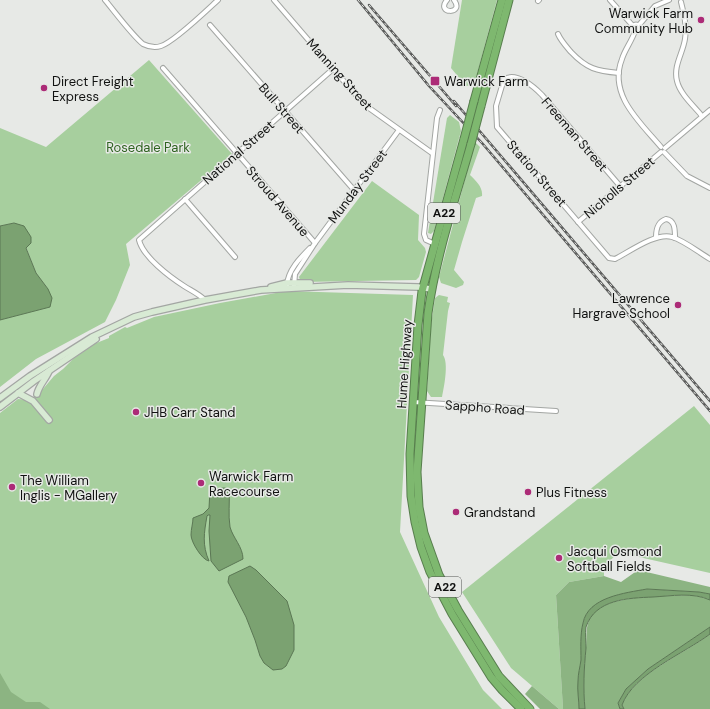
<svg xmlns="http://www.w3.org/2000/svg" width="710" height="709" font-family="'DM Sans',sans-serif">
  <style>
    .green { fill: #a7cf9e }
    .forest { fill: #8cb482 }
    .water { fill: #7ba271; stroke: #5b7754 }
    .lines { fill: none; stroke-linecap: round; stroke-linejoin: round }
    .street-casing { stroke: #a3a6a3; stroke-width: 6 }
    .secondary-casing { stroke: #a3a6a3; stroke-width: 8 }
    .highway-casing { stroke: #587e4e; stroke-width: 9 }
    .street { stroke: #fff; stroke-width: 4 }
    .secondary { stroke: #d8ead4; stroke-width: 5.5 }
    .highway { stroke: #7eb86f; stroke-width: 7 }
    .rail-casing { stroke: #5a5b5a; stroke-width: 2.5 }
    .rail { stroke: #e7e9e6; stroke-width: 1; stroke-dasharray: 3; stroke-linecap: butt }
    .highway-bridge-casing { stroke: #587e4e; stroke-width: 9; stroke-linecap: butt }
    .highway-bridge { stroke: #7eb86f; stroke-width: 7 }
    .poi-dot { fill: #ac2b77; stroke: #e7e9e6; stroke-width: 1.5 }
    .labels { text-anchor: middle; stroke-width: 3; stroke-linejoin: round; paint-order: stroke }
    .shield { fill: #e7e9e6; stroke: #515251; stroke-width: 1 }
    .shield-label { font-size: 12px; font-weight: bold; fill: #111211 }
    .poi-label { font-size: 13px; fill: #111211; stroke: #e7e9e6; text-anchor: start }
    .street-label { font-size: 13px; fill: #111211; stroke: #e7e9e6 }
    .park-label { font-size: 13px; fill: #2f6321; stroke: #e7e9e6 }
  </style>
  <rect width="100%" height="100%" fill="#e7e9e6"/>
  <g class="green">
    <path d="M 462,0 L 497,0 L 474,85 L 466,86 L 451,68 Z"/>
    <path d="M 149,60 L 232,154 L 126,244 L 130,265 L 116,300 L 105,322 L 36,359 L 0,387 L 0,320 L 49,307 L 48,289 L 36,273 L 26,247 L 31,243 L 14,223 L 0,226 L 0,128 L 46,147 Z"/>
    <path d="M 450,115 L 459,122 L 461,131 L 434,231 L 431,234 L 428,233 L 447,118 Z"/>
    <path d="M 475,142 L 480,147 L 470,175 C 476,181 483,187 482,196 L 476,198 L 462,242 L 454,270 L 464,282 L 463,285 L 456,288 L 441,283 L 439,277 Z"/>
    <path d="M 372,181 L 419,215 L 418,240 L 425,248 L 426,252 L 419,277 L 416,280 L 301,282 L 299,277 Z"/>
    <path d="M 287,291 L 413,295 L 400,532 L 439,617 L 483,690 L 502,709 L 0,709 L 0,413 L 18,399 L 29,400 L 41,392 L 41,389 L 43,389 L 54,376 L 63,369 L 73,359 L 94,344 L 109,338 L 109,336 L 125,327 L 127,328 L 154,317 L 220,303 Z"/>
    <path d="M 439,295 L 448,297 L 447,302 L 450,303 L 448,311 L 443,355 C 449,363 444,387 442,397 L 431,397 L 427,391 L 431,325 L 435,298 Z"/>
    <path d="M 694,406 L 710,425 L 710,573 L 621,553 L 615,556 L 604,566 L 604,576 L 569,582 L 556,595 L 563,709 L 559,709 L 511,668 L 462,592 Z"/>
  </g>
  <g class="forest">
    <path d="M 638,570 L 710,587 L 710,594 L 699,592 L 647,589 L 615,596 L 599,602 L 587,613 L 583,622 L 581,643 L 581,661 L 578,682 L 579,709 L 563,709 L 556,595 L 569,582 L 604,576 L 621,582 Z"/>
    <path d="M 693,595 L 705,598 L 710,600 L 710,627 L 648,669 L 626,689 L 618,703 L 620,709 L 585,709 C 583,688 584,669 586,648 C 587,637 585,626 591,616 C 605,594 669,596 693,595 Z"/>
    <path d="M 710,634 L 710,709 L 624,709 L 622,705 C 633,674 685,654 710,634 Z"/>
    <path d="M 0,673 L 11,692 L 26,702 L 40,702 L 50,709 L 0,709 Z"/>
    <path d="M 532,686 L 559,709 L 540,709 L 525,694 Z"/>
  </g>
  <g class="water">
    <path d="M 14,223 L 24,226 L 31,237 L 31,243 L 26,248 L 36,273 L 48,289 L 52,298 L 50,307 L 0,320 L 0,226 Z"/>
    <path d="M 224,488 L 229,489 C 230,502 228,515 230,527 C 233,538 243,547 243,559 L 219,571 L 211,561 L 209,531 L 210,515 L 208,515 L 207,516 C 204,533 202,545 209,561 C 202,560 191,542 191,535 C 191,529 193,523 193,518 L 203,514 L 209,508 L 210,490 Z"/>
    <path d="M 250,566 L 256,570 L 287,601 L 294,625 L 294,650 L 286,666 L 282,669 L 273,670 L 264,663 L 260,656 L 255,640 L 246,617 L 228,582 L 229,576 Z"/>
    <path d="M 647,589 L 699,592 L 710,594 L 710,600 C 693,592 671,596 653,597 C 629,598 595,599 586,627 C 585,634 586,642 586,648 C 584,669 583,688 585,709 L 579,709 C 579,700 577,690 578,681 C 578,674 580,667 581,660 C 581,648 580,635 583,623 C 588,597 625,593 647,589 Z"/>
    <path d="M 710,627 L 710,634 C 685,653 633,674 622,705 L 624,709 L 620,709 L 618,703 L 626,689 L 648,669 Z"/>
  </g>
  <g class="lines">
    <g class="street-casing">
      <g id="street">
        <path d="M 105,0 C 115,12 132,35 143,44 C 149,47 155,48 161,46 C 174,42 206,11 218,0"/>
        <path d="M 274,0 L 354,93 L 369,108 L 432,153"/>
        <path d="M 447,0 C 435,14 465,15 454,0"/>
        <path d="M 610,0 L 633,26"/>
        <path d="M 538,1 L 539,0"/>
        <path d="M 681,2 C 684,14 687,26 685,39 C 683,53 673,66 677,81 C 680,94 694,106 702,116"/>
        <circle cx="636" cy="28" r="3.5"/>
        <path d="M 210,25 L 354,190"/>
        <path d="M 639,25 L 655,6 L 669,0"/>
        <path d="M 635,31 C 632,41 625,49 622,59 C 608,95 640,122 661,147"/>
        <path d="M 558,34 C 561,41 566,46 571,52 C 587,69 597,71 619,73"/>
        <path d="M 163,68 L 315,243"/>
        <path d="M 665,148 L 710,110"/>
        <path d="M 664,152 L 687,176 L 710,188"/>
        <path d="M 620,186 L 542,95 C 534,87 517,72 504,79 L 496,106 L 497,127 L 609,258 L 615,259 C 629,252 656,232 672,237 C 685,241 698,252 710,259"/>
        <path d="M 185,199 L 235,257"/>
        <path d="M 578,222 L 661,152"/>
        <path d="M 656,237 C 656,230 657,222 666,219 C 675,220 675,230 675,238"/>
        <path d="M 435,244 L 426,240 L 424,234 L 437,118 L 440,110"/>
        <path d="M 287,285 C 288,270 300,258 310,248"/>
        <path d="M 294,286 L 295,274 L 315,243 L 399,130"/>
        <path d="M 205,300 C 199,294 192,291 184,286 C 170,277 143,257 139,240 L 333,69"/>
        <path d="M 413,402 L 556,411"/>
      </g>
    </g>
    <g class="secondary-casing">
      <g id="secondary">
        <path d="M 271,287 L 287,283 L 310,283"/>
        <path d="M 18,393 L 33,401 L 49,420"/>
        <path d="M 37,394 C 39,385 46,379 49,371"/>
        <path d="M 0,398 L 30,376 L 92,337 L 134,317 L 152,312 L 205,300 L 261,290 L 348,285 L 418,287 L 431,289"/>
        <path d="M 0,407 L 34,381 L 96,339"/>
      </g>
    </g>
    <g class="highway-casing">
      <g id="highway">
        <path d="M 474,101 L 502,0"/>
        <path d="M 481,106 L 509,0"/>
        <path d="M 464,139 L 422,291 L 418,325 L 410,454 L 411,496 L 415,522 L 421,547 L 430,572 L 452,614 L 491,677 L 502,690 L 521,709"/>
        <path d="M 471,144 C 455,200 436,256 428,313 L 417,472 L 419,507 L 424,533 L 439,575 L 458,610 L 499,676 L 530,709"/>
      </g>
    </g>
    <use href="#street" class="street"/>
    <use href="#secondary" class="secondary"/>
    <use href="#highway" class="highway"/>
    <g class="rail-casing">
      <g id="rail">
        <path d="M 358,0 L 429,86 L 482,143 L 710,411"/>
        <path d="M 369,5 L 456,106"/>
        <path d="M 454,101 L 710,401"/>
      </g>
    </g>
    <use href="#rail" class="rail"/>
    <g class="highway-bridge-casing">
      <g id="highway-bridge">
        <path d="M 464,139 L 474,101"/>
        <path d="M 471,144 L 481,106"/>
      </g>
    </g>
    <use href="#highway-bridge" class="highway-bridge"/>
  </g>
  <g class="poi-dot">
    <circle cx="701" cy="20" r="4"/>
    <rect x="430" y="76" width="10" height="10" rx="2"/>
    <circle cx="44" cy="88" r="4"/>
    <circle cx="678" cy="305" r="4"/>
    <circle cx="136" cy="412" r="4"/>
    <circle cx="201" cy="483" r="4"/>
    <circle cx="12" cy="487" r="4"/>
    <circle cx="528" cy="492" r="4"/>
    <circle cx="456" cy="512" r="4"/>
    <circle cx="559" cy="558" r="4"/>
  </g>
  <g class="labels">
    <g class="shield">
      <rect x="428" y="203" width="32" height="20" rx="3"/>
      <rect x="429" y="577" width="32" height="20" rx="3"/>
    </g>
    <g class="shield-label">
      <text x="444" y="217">A22</text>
      <text x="445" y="591">A22</text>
    </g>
    <g class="poi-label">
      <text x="693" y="18" text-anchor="end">Warwick Farm<tspan x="693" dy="15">Community Hub</tspan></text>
      <text x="52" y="86">Direct Freight<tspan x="52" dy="15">Express</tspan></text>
      <text x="444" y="86">Warwick Farm</text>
      <text x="670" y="303" text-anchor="end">Lawrence<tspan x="670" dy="15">Hargrave School</tspan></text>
      <text x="144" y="417">JHB Carr Stand</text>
      <text x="209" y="481">Warwick Farm<tspan x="209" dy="15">Racecourse</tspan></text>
      <text x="20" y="485">The William<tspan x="20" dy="15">Inglis - MGallery</tspan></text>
      <text x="536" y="497">Plus Fitness</text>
      <text x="464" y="517">Grandstand</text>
      <text x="567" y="556">Jacqui Osmond<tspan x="567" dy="15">Softball Fields</tspan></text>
    </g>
    <g class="street-label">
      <text transform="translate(340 74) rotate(48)" y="5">Manning Street</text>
      <text transform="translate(282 108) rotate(49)" y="5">Bull Street</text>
      <text transform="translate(575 134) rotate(49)" y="5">Freeman Street</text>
      <text transform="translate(238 152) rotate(-41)" y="5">National Street</text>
      <text transform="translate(537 173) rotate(49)" y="5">Station Street</text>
      <text transform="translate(357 186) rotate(-53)" y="5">Munday Street</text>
      <text transform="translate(619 187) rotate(-40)" y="5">Nicholls Street</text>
      <text transform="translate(278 201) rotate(49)" y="5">Stroud Avenue</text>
      <text transform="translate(404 364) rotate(-86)" y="5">Hume Highway</text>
      <text transform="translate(485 407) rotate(4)" y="5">Sappho Road</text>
    </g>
    <g class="park-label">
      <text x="148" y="152">Rosedale Park</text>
    </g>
  </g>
</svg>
